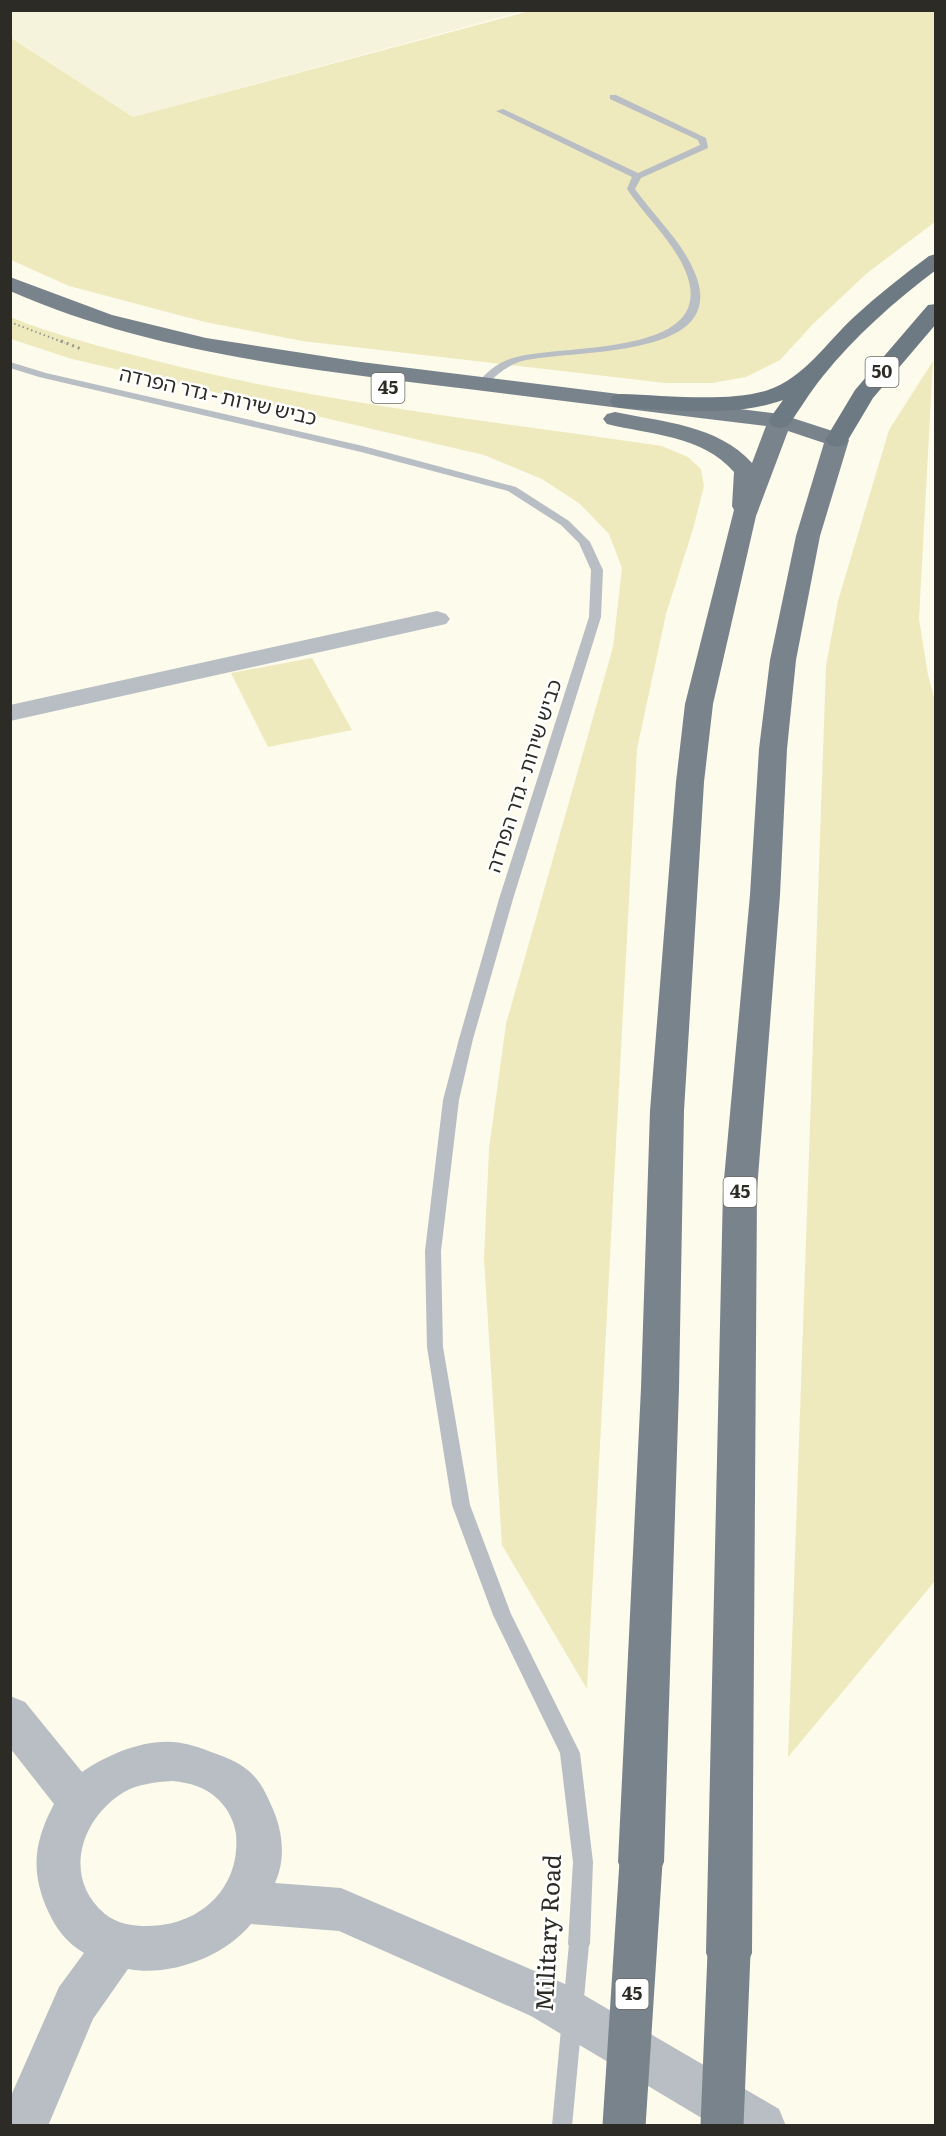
<svg xmlns="http://www.w3.org/2000/svg" width="946" height="2136" font-family="Literata,'Noto Sans Hebrew',serif">
  <style>
    .built { fill: #f5f3dc }
    .green { fill: #eeeabe }
    .lines { fill: none; stroke-linecap: round; stroke-linejoin: round }
    .path-far1 { stroke: #98978c; stroke-width: 2; stroke-dasharray: 1.5 3; stroke-linecap: butt }
    .path { stroke: #98978c; stroke-width: 3; stroke-dasharray: 2 4; stroke-linecap: butt }
    .service { fill: #b8bec3; fill-rule: evenodd }
    .minor { fill: #b8bec3; fill-rule: evenodd }
    .tertiary { fill: #b8bec3; fill-rule: evenodd }
    .trunk { fill: #78838c; fill-rule: evenodd }
    .motorway { fill: #6e7a83; fill-rule: evenodd }
    .service-bridge { stroke: #b8bec3; stroke-width: 20 }
    .trunk-bridge { stroke: #78838c; stroke-width: 43 }
    .labels { text-anchor: middle; stroke-width: 5; stroke-linejoin: round; paint-order: stroke }
    .shield { fill: #fff; stroke: #6b6b66; stroke-width: 1.5 }
    .shield-label { font-size: 18px; font-weight: bold; fill: #2c2b25 }
    .street-label { font-size: 20px; fill: #2c2b25; stroke: #fff }
    .near-street-label { font-size: 24px; fill: #2c2b25; stroke: #fff }
  </style>
  <rect width="100%" height="100%" fill="#fdfbec"/>
  <path class="built" d="M 10,11 L 523,10 L 524,11 L 133,117 L 11,37 Z"/>
  <g class="green">
    <path d="M 530,11 L 935,11 L 935,222 L 866,274 L 813,324 L 780,360 L 746,377 L 712,383 L 665,383 L 302,341 L 205,322 L 69,286 L 11,260 L 10,37 L 133,117 Z"/>
    <path d="M 10,317 C 55,335 102,347 149,359 C 317,403 491,421 662,446 L 688,457 L 701,469 L 704,486 L 693,529 L 666,614 L 637,749 L 587,1689 L 502,1545 L 484,1258 L 489,1149 L 506,1024 L 613,647 L 622,568 L 609,534 L 580,504 L 542,479 L 484,455 L 72,359 L 11,339 Z"/>
    <path d="M 933,361 L 919,619 L 928,675 L 936,705 L 935,1581 L 788,1757 L 826,666 L 838,601 L 889,430 Z"/>
    <path d="M 312,658 L 352,730 L 268,747 L 231,673 Z"/>
  </g>
  <g class="lines">
    <path class="path-far1" d="M 10,322 L 65,343"/>
    <path class="path" d="M 61,341 L 81,349"/>
    <g class="service">
      <path d="M 610,95 L 616,95 L 706,138 L 708,148 L 641,178 L 635,189 C 654,216 681,240 694,271 C 735,363 565,348 519,362 C 505,367 495,376 486,386 L 478,386 L 477,384 C 486,372 498,362 513,358 C 559,343 723,359 685,270 C 672,240 645,216 627,189 L 632,177 L 496,111 L 503,109 L 638,173 L 700,145 L 698,140 L 610,99 Z"/>
      <path d="M 10,362 L 46,373 L 363,446 L 516,487 L 569,521 L 590,542 L 603,570 L 601,617 L 513,899 L 473,1039 L 459,1100 L 441,1251 L 443,1347 L 470,1505 L 511,1614 L 580,1753 L 593,1862 L 590,1944 L 586,1951 L 579,1954 L 572,1951 L 568,1944 L 573,1862 L 560,1753 L 493,1615 L 452,1505 L 427,1347 L 425,1251 L 443,1100 L 459,1039 L 499,899 L 589,617 L 591,570 L 579,543 L 561,525 L 508,491 L 361,452 L 39,377 L 10,368 Z"/>
    </g>
    <path class="minor" d="M 437,611 L 446,614 L 450,619 L 446,624 L 10,721 L 10,705 Z"/>
    <path class="tertiary" d="M 10,1696 L 25,1702 L 82,1772 C 106,1755 144,1739 173,1742 C 187,1743 201,1748 214,1753 C 228,1758 243,1764 253,1775 C 262,1784 267,1796 272,1807 C 283,1831 286,1859 275,1883 L 341,1888 L 565,1984 L 779,2109 L 786,2126 L 715,2126 L 531,2016 L 339,1931 L 251,1924 C 224,1957 170,1977 128,1969 L 93,2019 L 48,2126 L 10,2126 L 10,2098 L 59,1987 L 84,1953 C 67,1943 56,1929 48,1911 C 30,1871 34,1842 54,1804 L 10,1748 ZM 172,1781 C 181,1782 190,1783 199,1787 C 219,1795 233,1813 236,1834 C 241,1888 200,1926 148,1926 C 131,1926 118,1924 105,1914 C 62,1878 80,1819 124,1792 C 138,1784 156,1782 172,1781 Z"/>
    <path class="trunk" d="M 10,277 L 112,315 L 206,338 L 361,362 L 780,414 L 845,435 L 849,440 L 820,536 L 796,660 L 787,749 L 780,895 L 757,1190 L 752,1953 L 745,1969 L 729,1975 L 713,1969 L 706,1953 L 723,1190 L 750,895 L 759,749 L 770,660 L 796,536 L 824,443 L 788,431 L 756,516 L 713,704 L 704,782 L 684,1111 L 679,1388 L 664,1862 L 657,1877 L 641,1883 L 625,1877 L 618,1862 L 641,1388 L 650,1111 L 676,782 L 685,704 L 734,510 L 732,506 L 734,472 C 702,435 651,435 607,424 L 603,419 L 607,414 L 615,412 C 662,422 718,425 752,463 L 766,426 C 655,413 545,398 434,385 C 290,367 144,350 10,291 Z"/>
    <g class="motorway">
      <path d="M 936,254 L 936,270 C 895,301 855,336 823,376 C 810,392 800,409 788,426 L 780,428 L 772,426 L 768,421 L 783,400 C 733,418 673,409 621,408 L 613,406 L 610,401 L 613,396 L 621,394 C 663,395 728,403 768,390 C 804,378 827,342 854,317 C 878,295 903,275 929,256 Z"/>
      <path d="M 936,304 L 936,324 L 873,398 L 845,445 L 837,447 L 829,445 L 825,440 L 855,390 L 928,305 Z"/>
    </g>
    <path class="service-bridge" d="M 562,2126 L 579,1944"/>
    <g class="trunk-bridge">
      <path d="M 624,2126 L 641,1862"/>
      <path d="M 722,2126 L 729,1953"/>
    </g>
  </g>
  <g class="labels">
    <g class="shield">
      <rect x="865.5" y="357" width="33" height="30" rx="4.5"/>
      <rect x="371.5" y="373" width="33" height="30" rx="4.5"/>
      <rect x="723.5" y="1177" width="33" height="30" rx="4.5"/>
      <rect x="615.5" y="1979" width="33" height="30" rx="4.5"/>
    </g>
    <g class="shield-label">
      <text x="882" y="378">50</text>
      <text x="388" y="394">45</text>
      <text x="740" y="1198">45</text>
      <text x="632" y="2000">45</text>
    </g>
    <g class="street-label">
      <text transform="translate(218 396) rotate(13)" y="7">כביש שירות - גדר הפרדה</text>
      <text transform="translate(524 776) rotate(-72)" y="7">כביש שירות - גדר הפרדה</text>
    </g>
    <g class="near-street-label">
      <text transform="translate(549 1933) rotate(-87)" y="8">Military Road</text>
    </g>
  </g>
  <rect width="946" height="2136" fill="none" stroke="#2c2b25" stroke-width="24"/>
</svg>
